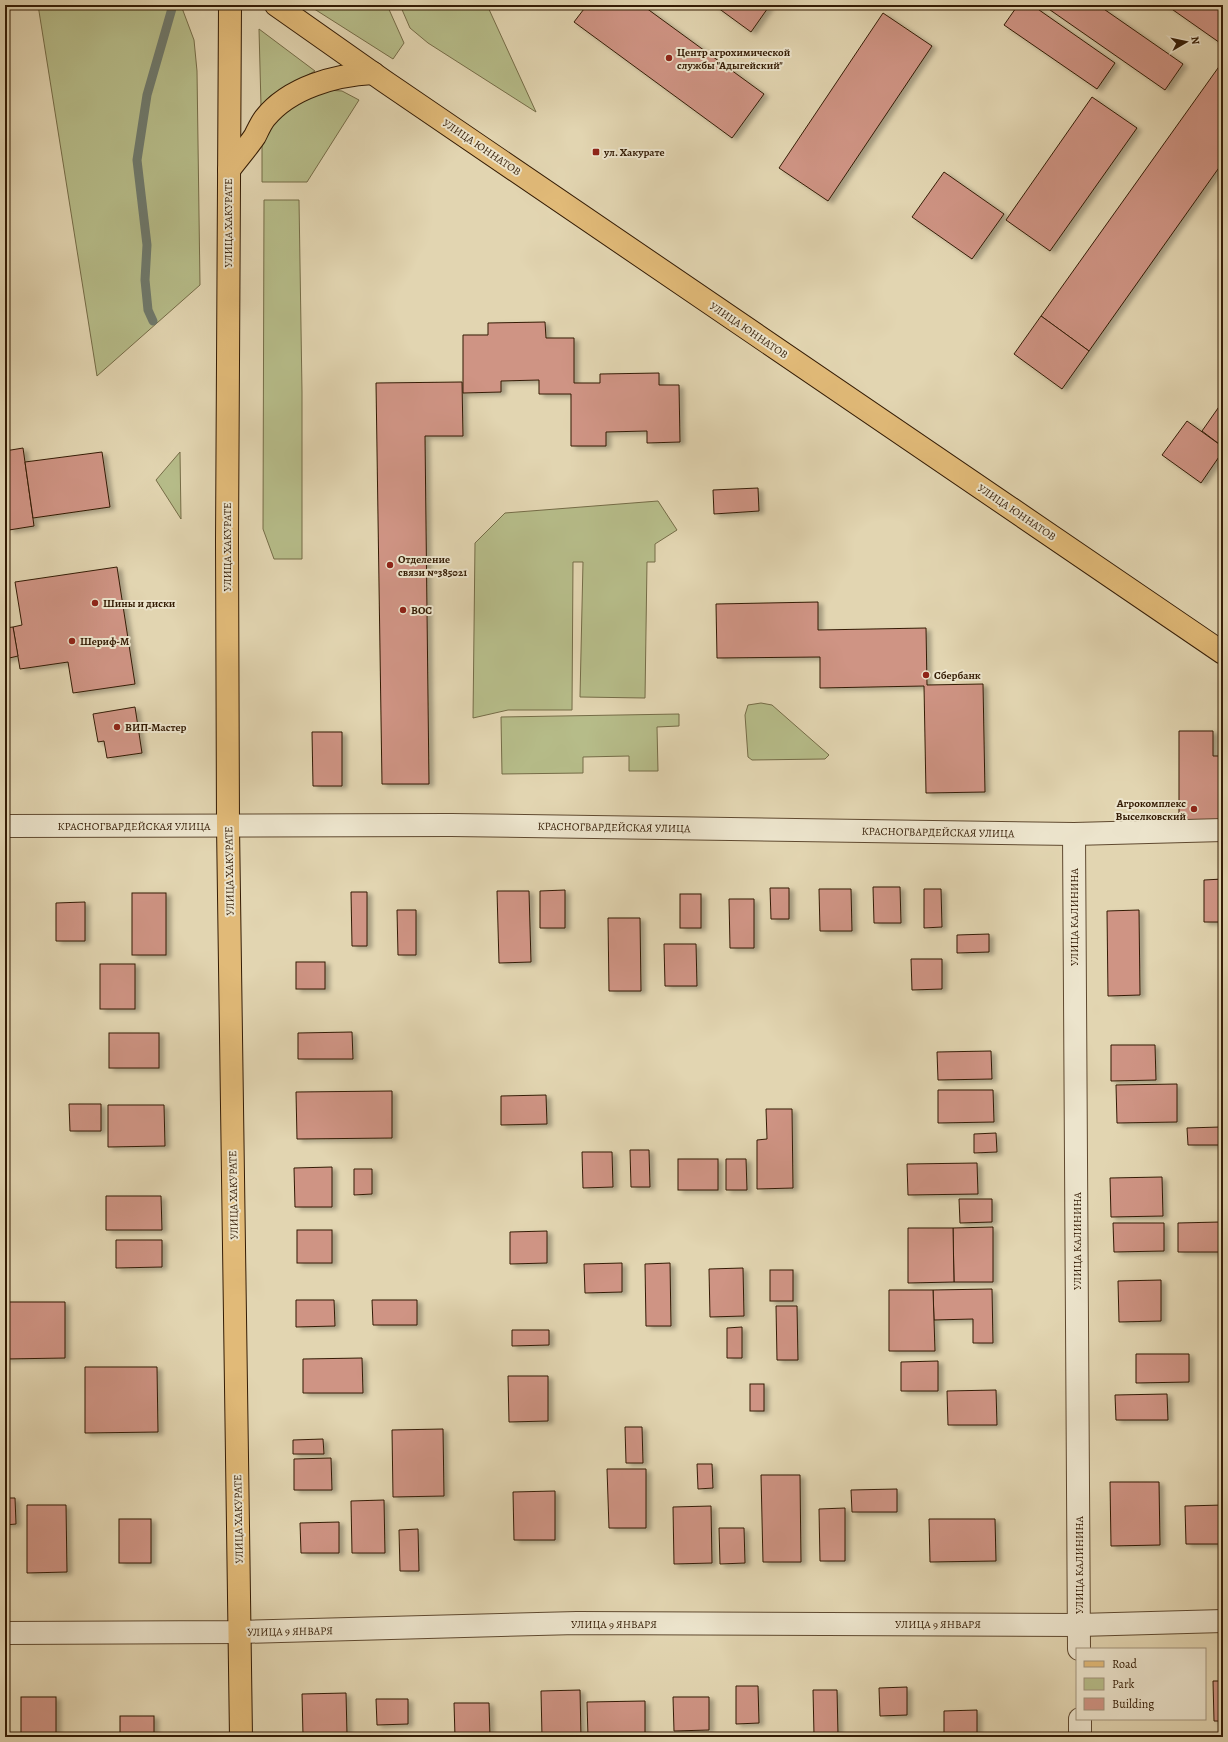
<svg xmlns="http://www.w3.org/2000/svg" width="1228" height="1742" font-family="Alegreya,serif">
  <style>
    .green { fill: #b6bc89; stroke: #756c47 }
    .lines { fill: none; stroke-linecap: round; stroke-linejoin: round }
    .stream { stroke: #6f7a6d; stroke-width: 9 }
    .building { fill: #cf9484; stroke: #341c05; filter: url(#shadow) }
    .minor-casing { stroke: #604a30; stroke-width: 24 }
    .major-casing { stroke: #341c05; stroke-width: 24 }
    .minor { stroke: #ece4cc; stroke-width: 22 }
    .major { stroke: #e1ba78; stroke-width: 22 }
    .poi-dot { fill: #8f2418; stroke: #ece4cc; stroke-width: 1.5 }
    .labels { text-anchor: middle; stroke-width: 4; stroke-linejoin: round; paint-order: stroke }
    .poi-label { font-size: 11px; font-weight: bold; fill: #341c05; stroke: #ece4cc; text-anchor: start }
    .street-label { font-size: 11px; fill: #341c05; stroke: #ece4cc }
  </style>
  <defs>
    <filter id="shadow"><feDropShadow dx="4.5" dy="2.5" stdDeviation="2" flood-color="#0004"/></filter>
  </defs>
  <rect width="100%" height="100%" fill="#e2d5b1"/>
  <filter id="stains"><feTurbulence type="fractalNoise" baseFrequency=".005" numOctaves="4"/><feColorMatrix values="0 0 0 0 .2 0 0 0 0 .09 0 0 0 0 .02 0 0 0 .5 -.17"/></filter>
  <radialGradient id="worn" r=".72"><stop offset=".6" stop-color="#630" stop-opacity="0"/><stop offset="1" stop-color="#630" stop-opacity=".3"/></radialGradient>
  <g class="green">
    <path d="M 38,5 L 180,5 L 182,8 L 194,40 L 197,71 L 200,285 L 97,376 Z"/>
    <path d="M 308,5 L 387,5 L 404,43 L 393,59 Z"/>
    <path d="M 400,5 L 487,5 L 536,112 L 428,43 L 410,28 Z"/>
    <path d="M 259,29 L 315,71 L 270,96 L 261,106 Z"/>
    <path d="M 327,90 L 342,91 L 359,100 L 307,182 L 262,182 L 262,143 L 273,125 L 284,111 Z"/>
    <path d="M 264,200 L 299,200 L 302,392 L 302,559 L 274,559 L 263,529 Z"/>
    <path d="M 180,452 L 181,519 L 156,480 Z"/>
    <path d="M 658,501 L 677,530 L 655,544 L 655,562 L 647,562 L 645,698 L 580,697 L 583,562 L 573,562 L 572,710 L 508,710 L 473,718 L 475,543 L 505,513 Z"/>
    <path d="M 761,703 L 772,705 L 829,755 L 825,759 L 752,760 L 748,757 L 745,715 L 748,705 Z"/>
    <path d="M 679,714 L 679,726 L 657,727 L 658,771 L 629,771 L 629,756 L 583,757 L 583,773 L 502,774 L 501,717 Z"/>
  </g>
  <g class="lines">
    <path class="stream" d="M 153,321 L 148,310 L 145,280 L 147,245 L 137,160 L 147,95 L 173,5"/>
  </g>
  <g class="building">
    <path d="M 587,5 L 642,5 L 764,94 L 732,138 L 574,22 Z"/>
    <path d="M 714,5 L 770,5 L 751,32 Z"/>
    <path d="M 1018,5 L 1032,5 L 1115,63 L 1097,89 L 1004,25 Z"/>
    <path d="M 1043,5 L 1098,5 L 1183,64 L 1165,90 Z"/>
    <path d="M 1166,5 L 1213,5 L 1223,12 L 1223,45 Z"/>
    <path d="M 883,13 L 932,46 L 828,201 L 779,168 Z"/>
    <path d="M 1223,61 L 1223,162 L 1089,351 L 1041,316 Z"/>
    <path d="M 1092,97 L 1137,128 L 1050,251 L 1006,220 Z"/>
    <path d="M 944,172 L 1004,214 L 972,259 L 912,217 Z"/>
    <path d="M 1041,316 L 1089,351 L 1062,389 L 1014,354 Z"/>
    <path d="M 545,322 L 546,338 L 574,338 L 574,383 L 600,383 L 600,374 L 659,373 L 659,385 L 679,385 L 680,442 L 647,443 L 647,431 L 606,432 L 606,446 L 571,446 L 571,394 L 539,394 L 539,380 L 501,381 L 501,392 L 463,393 L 463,335 L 488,335 L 488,323 Z"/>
    <path d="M 462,382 L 463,436 L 425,436 L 429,784 L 382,784 L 376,383 Z"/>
    <path d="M 1223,401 L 1223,447 L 1202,431 Z"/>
    <path d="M 1187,421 L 1223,447 L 1223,451 L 1201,483 L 1162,455 Z"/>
    <path d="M 23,448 L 34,526 L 9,530 L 5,500 L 5,451 Z"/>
    <path d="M 102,452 L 110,507 L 33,518 L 25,462 Z"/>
    <path d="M 758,488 L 759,511 L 714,514 L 713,490 Z"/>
    <path d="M 117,567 L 135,684 L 73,693 L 68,662 L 20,669 L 13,627 L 22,625 L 15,582 Z"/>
    <path d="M 818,602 L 818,630 L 926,628 L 927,685 L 983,684 L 985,792 L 926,793 L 924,686 L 820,688 L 820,657 L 717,658 L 716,604 Z"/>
    <path d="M 13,627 L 18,656 L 5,659 L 5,628 Z"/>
    <path d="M 135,707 L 142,753 L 107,758 L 104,741 L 98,742 L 93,714 Z"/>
    <path d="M 1179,731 L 1213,731 L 1213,756 L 1223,756 L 1223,823 L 1179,823 Z"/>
    <path d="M 312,732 L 342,732 L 342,786 L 313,786 Z"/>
    <path d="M 1223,879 L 1223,922 L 1204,922 L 1204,880 Z"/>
    <path d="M 873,887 L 900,887 L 901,923 L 874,923 Z"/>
    <path d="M 770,888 L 789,888 L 789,919 L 771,919 Z"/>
    <path d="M 819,889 L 851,889 L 852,931 L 820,931 Z"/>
    <path d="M 924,889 L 941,889 L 942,927 L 924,928 Z"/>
    <path d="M 565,890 L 565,928 L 540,928 L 540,891 Z"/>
    <path d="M 497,891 L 529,891 L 531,962 L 499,963 Z"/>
    <path d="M 351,892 L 367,892 L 367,946 L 352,946 Z"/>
    <rect x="132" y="893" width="34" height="62"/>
    <rect x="680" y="894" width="21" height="34"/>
    <path d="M 729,899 L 754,899 L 754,948 L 730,948 Z"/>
    <path d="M 85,902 L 85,941 L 56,941 L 56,903 Z"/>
    <path d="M 397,910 L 416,910 L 416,955 L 398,955 Z"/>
    <path d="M 1139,910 L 1140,995 L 1108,996 L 1107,911 Z"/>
    <path d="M 608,918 L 640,918 L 641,991 L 609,991 Z"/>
    <path d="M 989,934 L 989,952 L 957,953 L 957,935 Z"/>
    <path d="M 664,944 L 696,944 L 697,986 L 665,986 Z"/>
    <path d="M 911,959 L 942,959 L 942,989 L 912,990 Z"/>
    <rect x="296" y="962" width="29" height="27"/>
    <rect x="100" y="964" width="35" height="45"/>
    <path d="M 352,1032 L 353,1059 L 298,1059 L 298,1033 Z"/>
    <rect x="109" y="1033" width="50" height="35"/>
    <path d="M 1111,1045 L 1155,1045 L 1156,1080 L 1111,1081 Z"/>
    <path d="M 991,1051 L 992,1079 L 938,1080 L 937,1052 Z"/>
    <path d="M 1177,1084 L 1177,1122 L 1117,1123 L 1116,1085 Z"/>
    <path d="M 938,1090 L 993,1090 L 994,1122 L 938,1123 Z"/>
    <path d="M 392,1091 L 392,1138 L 297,1139 L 296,1092 Z"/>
    <path d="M 546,1095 L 547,1124 L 501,1125 L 501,1096 Z"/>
    <path d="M 69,1104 L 101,1104 L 101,1131 L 70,1131 Z"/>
    <path d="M 108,1105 L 164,1105 L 165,1146 L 108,1147 Z"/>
    <path d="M 766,1109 L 792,1109 L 793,1188 L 757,1189 L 757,1140 L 767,1139 Z"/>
    <path d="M 1220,1127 L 1221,1145 L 1188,1145 L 1187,1128 Z"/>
    <path d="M 996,1133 L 997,1152 L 974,1153 L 974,1134 Z"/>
    <path d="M 630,1150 L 649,1150 L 650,1187 L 631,1187 Z"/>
    <path d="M 582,1152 L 612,1152 L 613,1187 L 583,1188 Z"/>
    <rect x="678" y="1159" width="40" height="31"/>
    <path d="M 726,1159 L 746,1159 L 747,1190 L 726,1190 Z"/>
    <path d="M 977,1163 L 978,1194 L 908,1195 L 907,1164 Z"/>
    <path d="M 332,1167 L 332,1207 L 295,1207 L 294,1168 Z"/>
    <path d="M 354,1169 L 372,1169 L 372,1194 L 354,1195 Z"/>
    <path d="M 1162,1177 L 1163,1216 L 1111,1217 L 1110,1178 Z"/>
    <path d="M 106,1196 L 161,1196 L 162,1230 L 106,1230 Z"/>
    <path d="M 959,1199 L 992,1199 L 992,1222 L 960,1223 Z"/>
    <path d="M 1220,1222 L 1220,1252 L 1178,1252 L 1178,1223 Z"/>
    <path d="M 1113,1223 L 1164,1223 L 1164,1251 L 1114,1252 Z"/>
    <path d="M 993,1227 L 993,1282 L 954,1282 L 953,1228 Z"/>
    <path d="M 908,1228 L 953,1228 L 954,1282 L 908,1283 Z"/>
    <rect x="297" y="1230" width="35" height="33"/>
    <path d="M 547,1231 L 547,1263 L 510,1264 L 510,1232 Z"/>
    <path d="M 116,1240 L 162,1240 L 162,1267 L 116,1268 Z"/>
    <path d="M 622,1263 L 622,1292 L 585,1293 L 584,1264 Z"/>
    <path d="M 670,1263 L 671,1326 L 646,1326 L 645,1264 Z"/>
    <path d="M 743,1268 L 744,1316 L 710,1317 L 709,1269 Z"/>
    <rect x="770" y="1270" width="23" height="31"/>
    <path d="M 1161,1280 L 1161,1321 L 1119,1322 L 1118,1281 Z"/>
    <path d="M 992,1289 L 993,1343 L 973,1343 L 973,1319 L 934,1320 L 933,1290 Z"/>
    <path d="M 889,1290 L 933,1290 L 935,1351 L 889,1351 Z"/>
    <path d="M 296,1300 L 334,1300 L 335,1326 L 296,1327 Z"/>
    <path d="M 372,1300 L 417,1300 L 417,1325 L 373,1325 Z"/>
    <path d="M 5,1302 L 65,1302 L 65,1358 L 5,1359 Z"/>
    <path d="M 776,1306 L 797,1306 L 798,1360 L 777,1360 Z"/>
    <path d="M 742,1327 L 742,1358 L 727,1358 L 727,1328 Z"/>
    <path d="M 512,1330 L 549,1330 L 549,1345 L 512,1346 Z"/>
    <path d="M 1136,1354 L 1189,1354 L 1189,1382 L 1136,1383 Z"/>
    <path d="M 362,1358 L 363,1393 L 303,1393 L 303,1359 Z"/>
    <path d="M 938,1361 L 938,1391 L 901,1391 L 901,1362 Z"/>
    <path d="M 85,1367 L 157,1367 L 158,1432 L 85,1433 Z"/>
    <path d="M 508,1376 L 548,1376 L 548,1421 L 509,1422 Z"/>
    <rect x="750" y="1384" width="14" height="27"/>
    <path d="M 996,1390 L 997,1425 L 948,1425 L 947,1391 Z"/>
    <path d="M 1167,1394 L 1168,1420 L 1116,1420 L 1115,1395 Z"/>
    <path d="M 625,1427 L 642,1427 L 643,1463 L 626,1463 Z"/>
    <path d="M 443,1429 L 444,1496 L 393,1497 L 392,1430 Z"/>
    <path d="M 323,1439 L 324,1454 L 293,1454 L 293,1440 Z"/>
    <path d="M 331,1458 L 332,1490 L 294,1490 L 294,1459 Z"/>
    <path d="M 697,1464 L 712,1464 L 713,1488 L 698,1489 Z"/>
    <path d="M 607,1469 L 646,1469 L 646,1528 L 609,1528 Z"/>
    <path d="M 761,1475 L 800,1475 L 801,1562 L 763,1562 Z"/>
    <path d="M 1110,1482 L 1159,1482 L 1160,1545 L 1111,1546 Z"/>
    <path d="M 897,1489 L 897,1512 L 852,1512 L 851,1490 Z"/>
    <path d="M 555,1491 L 555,1540 L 514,1540 L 513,1492 Z"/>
    <path d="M 5,1498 L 15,1498 L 16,1524 L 5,1525 Z"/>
    <path d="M 384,1500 L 385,1553 L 352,1553 L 351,1501 Z"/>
    <path d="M 27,1505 L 66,1505 L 67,1572 L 27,1573 Z"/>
    <path d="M 1223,1505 L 1223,1544 L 1186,1544 L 1185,1506 Z"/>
    <path d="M 711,1506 L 712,1563 L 674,1564 L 673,1507 Z"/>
    <path d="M 845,1508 L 845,1561 L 820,1561 L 819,1509 Z"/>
    <rect x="119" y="1519" width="32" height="44"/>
    <path d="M 929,1519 L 995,1519 L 996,1561 L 930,1562 Z"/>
    <path d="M 339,1522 L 339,1553 L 301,1553 L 300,1523 Z"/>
    <path d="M 719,1528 L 744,1528 L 745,1563 L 720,1564 Z"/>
    <path d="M 418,1529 L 419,1571 L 400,1571 L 399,1530 Z"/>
    <path d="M 1213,1681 L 1223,1681 L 1223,1721 L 1214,1721 Z"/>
    <path d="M 736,1686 L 758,1686 L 759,1723 L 736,1724 Z"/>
    <path d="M 907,1687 L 907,1715 L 880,1716 L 879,1688 Z"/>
    <path d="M 580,1690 L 581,1737 L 542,1737 L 541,1691 Z"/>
    <path d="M 813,1690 L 837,1690 L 838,1734 L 814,1735 Z"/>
    <path d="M 346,1693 L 347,1734 L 303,1735 L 302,1694 Z"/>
    <rect x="21" y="1697" width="35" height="40"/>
    <path d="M 673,1697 L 709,1697 L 709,1730 L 674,1731 Z"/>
    <path d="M 376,1699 L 408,1699 L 408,1724 L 377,1725 Z"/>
    <path d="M 645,1701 L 645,1737 L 588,1737 L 587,1702 Z"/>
    <path d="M 454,1703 L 489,1703 L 490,1737 L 455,1737 Z"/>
    <path d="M 977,1710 L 977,1737 L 944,1737 L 944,1711 Z"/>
    <rect x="120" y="1716" width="34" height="21"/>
  </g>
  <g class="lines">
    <g class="minor-casing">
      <g id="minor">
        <path d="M 5,826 L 451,825 L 1074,834 L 1223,830"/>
        <path d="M 1074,834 L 1079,1649"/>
        <path d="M 5,1633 L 240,1632 L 577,1623 L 1079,1625 L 1223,1621"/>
        <path d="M 1080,1719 L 1080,1737"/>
      </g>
    </g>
    <g class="major-casing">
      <g id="major">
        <path d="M 230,5 L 227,541 L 228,826 L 241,1737"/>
        <path d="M 276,5 L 384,81 L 1223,653"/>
        <path d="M 229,170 C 237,159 247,148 255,136 C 258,130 261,123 265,118 C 290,87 336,75 373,73"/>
      </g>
    </g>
    <use href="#minor" class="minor"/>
    <use href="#major" class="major"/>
  </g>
  <g class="poi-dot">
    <circle cx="669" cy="58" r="4"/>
    <rect x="592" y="148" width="8" height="8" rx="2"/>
    <circle cx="390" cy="565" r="4"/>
    <circle cx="95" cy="603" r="4"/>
    <circle cx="403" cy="610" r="4"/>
    <circle cx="72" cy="641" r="4"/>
    <circle cx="926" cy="675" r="4"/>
    <circle cx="117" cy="727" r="4"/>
    <circle cx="1194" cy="809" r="4"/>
  </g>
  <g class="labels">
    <g class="poi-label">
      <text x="677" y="56">Центр агрохимической<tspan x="677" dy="13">службы "Адыгейский"</tspan></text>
      <text x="604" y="156">ул. Хакурате</text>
      <text x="398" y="563">Отделение<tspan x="398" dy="13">связи №385021</tspan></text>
      <text x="103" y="607">Шины и диски</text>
      <text x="411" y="614">ВОС</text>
      <text x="80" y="645">Шериф-М</text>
      <text x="934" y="679">Сбербанк</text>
      <text x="125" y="731">ВИП-Мастер</text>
      <text x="1186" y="807" text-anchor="end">Агрокомплекс<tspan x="1186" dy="13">Выселковский</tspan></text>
    </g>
    <g class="street-label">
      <text transform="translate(482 147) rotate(34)" y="4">УЛИЦА ЮННАТОВ</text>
      <text transform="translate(228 223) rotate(-90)" y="4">УЛИЦА ХАКУРАТЕ</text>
      <text transform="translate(749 330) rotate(34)" y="4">УЛИЦА ЮННАТОВ</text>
      <text transform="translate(1017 512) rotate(34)" y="4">УЛИЦА ЮННАТОВ</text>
      <text transform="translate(227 547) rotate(-90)" y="4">УЛИЦА ХАКУРАТЕ</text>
      <text x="134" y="830">КРАСНОГВАРДЕЙСКАЯ УЛИЦА</text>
      <text transform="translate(614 827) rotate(1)" y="4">КРАСНОГВАРДЕЙСКАЯ УЛИЦА</text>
      <text transform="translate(938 832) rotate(1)" y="4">КРАСНОГВАРДЕЙСКАЯ УЛИЦА</text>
      <text transform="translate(229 871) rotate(-91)" y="4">УЛИЦА ХАКУРАТЕ</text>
      <text transform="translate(1074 917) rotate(-90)" y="4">УЛИЦА КАЛИНИНА</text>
      <text transform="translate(233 1195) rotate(-91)" y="4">УЛИЦА ХАКУРАТЕ</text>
      <text transform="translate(1077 1241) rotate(-90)" y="4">УЛИЦА КАЛИНИНА</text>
      <text transform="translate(238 1519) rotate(-91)" y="4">УЛИЦА ХАКУРАТЕ</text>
      <text transform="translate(1079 1565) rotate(-90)" y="4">УЛИЦА КАЛИНИНА</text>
      <text x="614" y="1628">УЛИЦА 9 ЯНВАРЯ</text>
      <text x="938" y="1628">УЛИЦА 9 ЯНВАРЯ</text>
      <text transform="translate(290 1631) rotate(-1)" y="4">УЛИЦА 9 ЯНВАРЯ</text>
    </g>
  </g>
  <rect width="1228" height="1742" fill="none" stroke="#e2d5b1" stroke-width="20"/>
  <rect x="6" y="6" width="1216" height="1730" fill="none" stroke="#341c05" stroke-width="2"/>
  <rect x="10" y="10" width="1208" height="1722" fill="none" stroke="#341c05"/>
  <rect x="1076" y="1648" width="130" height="72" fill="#ece4cc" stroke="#a2947c"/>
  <rect x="1084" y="1661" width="20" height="6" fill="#e1ba78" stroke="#a2947c"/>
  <text x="1112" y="1668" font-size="12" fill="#341c05">Road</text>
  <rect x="1084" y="1678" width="20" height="12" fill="#b6bc89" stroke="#a2947c"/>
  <text x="1112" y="1688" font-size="12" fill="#341c05">Park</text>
  <rect x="1084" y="1698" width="20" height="12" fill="#cf9484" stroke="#a2947c"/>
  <text x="1112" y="1708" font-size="12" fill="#341c05">Building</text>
  <g transform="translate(1186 42) rotate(81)" stroke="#ece4cc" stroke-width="3" paint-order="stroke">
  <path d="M0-3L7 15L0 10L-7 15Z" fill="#341c05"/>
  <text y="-6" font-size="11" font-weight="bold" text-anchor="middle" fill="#341c05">N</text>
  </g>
  <rect width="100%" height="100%" filter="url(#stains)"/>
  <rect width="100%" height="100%" fill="url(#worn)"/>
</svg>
